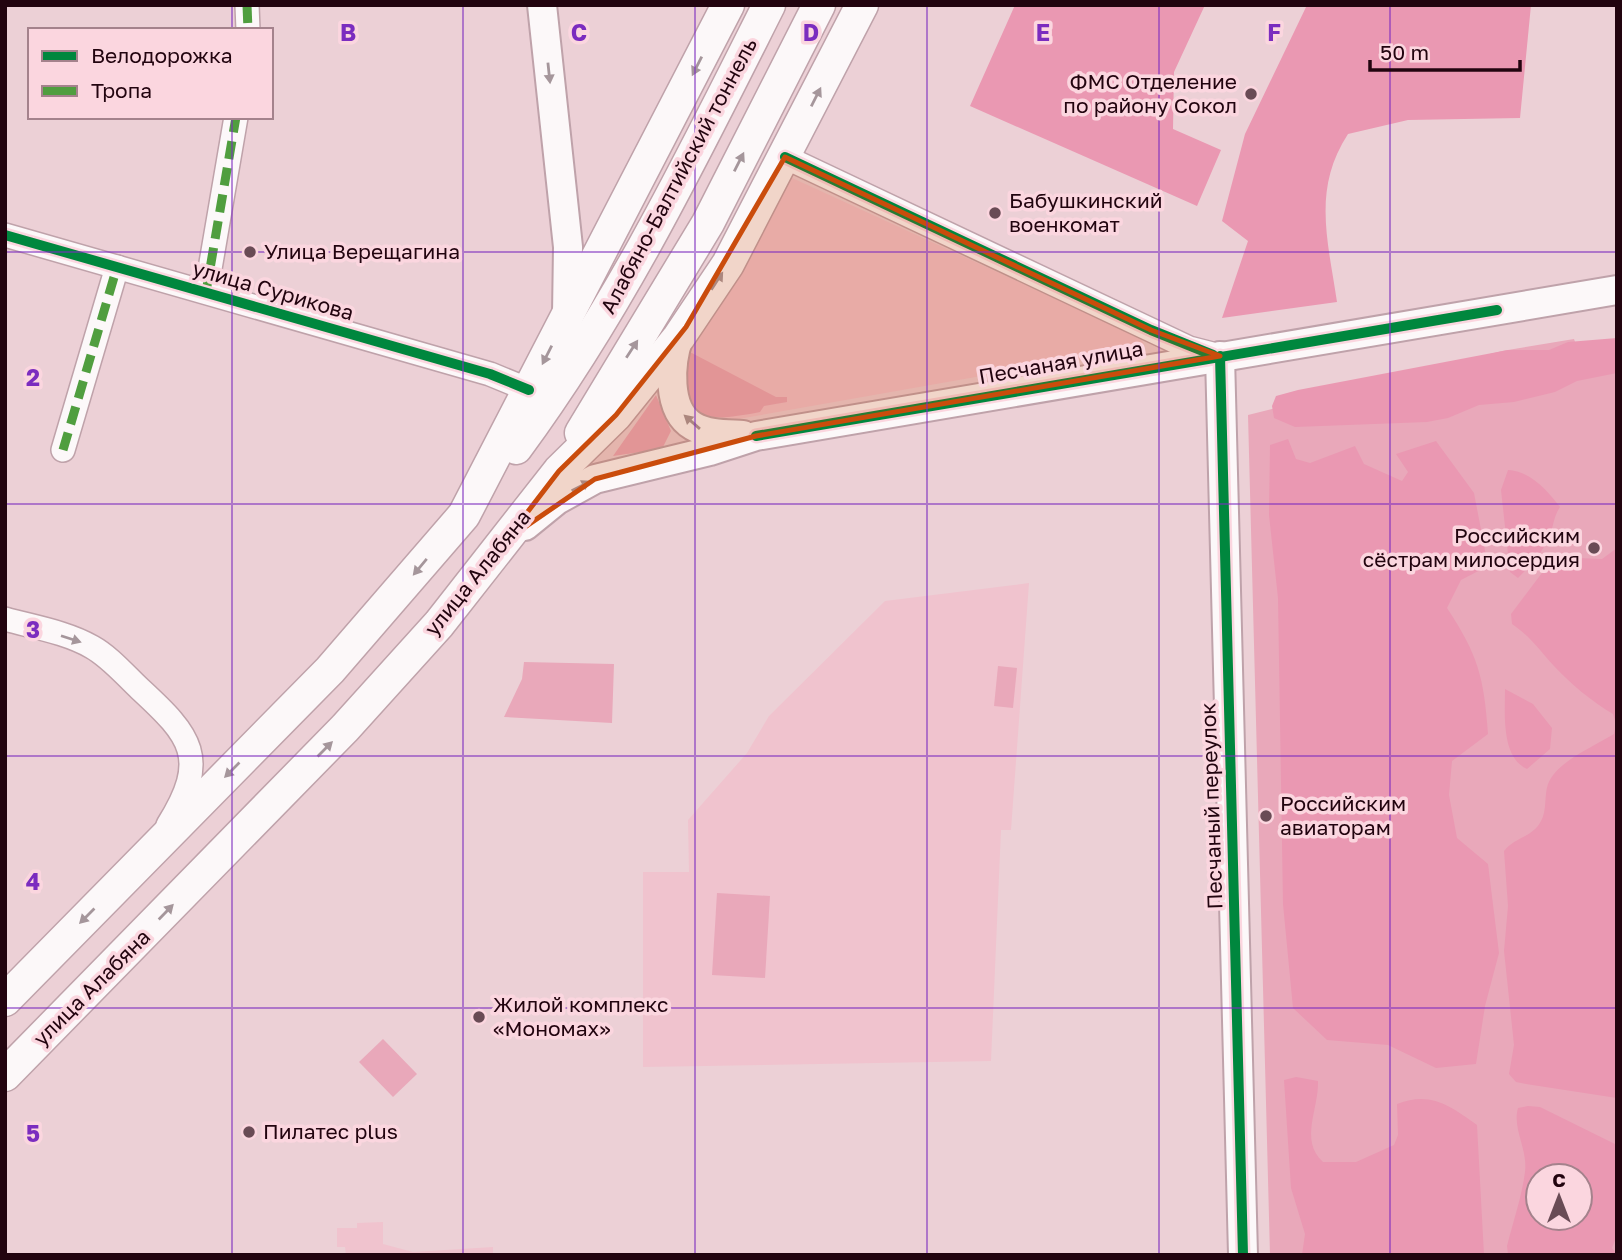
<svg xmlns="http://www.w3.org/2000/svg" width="1622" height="1260" font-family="'Golos Text',sans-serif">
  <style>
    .built { fill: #f0c3ce }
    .green { fill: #e9a8ba; fill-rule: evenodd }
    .forest { fill: #ea98b2; fill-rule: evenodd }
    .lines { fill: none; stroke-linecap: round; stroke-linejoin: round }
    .minor-casing { stroke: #bfa2aa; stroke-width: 26 }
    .tertiary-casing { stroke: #bfa2aa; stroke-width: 32 }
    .secondary-casing { stroke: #bfa2aa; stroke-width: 35 }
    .minor { stroke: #fcf8f9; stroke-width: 23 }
    .tertiary { stroke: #fcf8f9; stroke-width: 28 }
    .secondary { stroke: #fcf8f9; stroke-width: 32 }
    .quiet { stroke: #509e3f; stroke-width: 9; stroke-dasharray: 18 9; stroke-linecap: butt }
    .cycleway-casing { stroke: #fbd6df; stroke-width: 15 }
    .cycleway { stroke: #00873e; stroke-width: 10 }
    .oneway { fill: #a5969b }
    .marked { fill: #ca4c0c; fill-opacity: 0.2; stroke: #ca4c0c; stroke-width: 5; stroke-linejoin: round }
    .grid { fill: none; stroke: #7b2cbf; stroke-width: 2; stroke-opacity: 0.55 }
    .poi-dot { fill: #694b55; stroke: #fbd6df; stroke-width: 2.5 }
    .labels { text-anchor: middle; stroke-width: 7; stroke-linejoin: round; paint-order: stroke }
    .poi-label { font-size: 21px; fill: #22040f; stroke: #fbd6df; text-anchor: start }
    .street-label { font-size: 21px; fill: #22040f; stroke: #fbd6df }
    .grid-label { font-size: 23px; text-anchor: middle; font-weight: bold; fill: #7b2cbf; stroke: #fbd6df; stroke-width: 7; stroke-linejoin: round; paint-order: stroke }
  </style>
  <rect width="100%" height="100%" fill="#ecd0d6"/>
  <g class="built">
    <path d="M 790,177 L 1141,338 L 1145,347 L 716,423 L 686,348 Z"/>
    <path d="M 1029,583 L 1011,830 L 1001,830 L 991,1061 L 643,1067 L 643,872 L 689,872 L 688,820 L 747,753 L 769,716 L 885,601 Z"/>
    <path d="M 383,1222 L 383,1244 L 413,1252 L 493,1247 L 493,1255 L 346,1255 L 345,1247 L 337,1247 L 337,1228 L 357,1228 L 357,1223 Z"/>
  </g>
  <g class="green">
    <path d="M 1574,339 L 1581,359 L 1617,352 L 1617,1255 L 1270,1255 L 1248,415 L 1502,351 ZM 1538,1176 L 1580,1176 L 1580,1218 L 1538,1218 Z"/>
    <path d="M 688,351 L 776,397 L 787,397 L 787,402 L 764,406 L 760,412 C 699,424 678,420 688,351 Z"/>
    <path d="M 656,395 L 671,431 L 662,449 L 613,456 Z"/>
    <path d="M 524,662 L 614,664 L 612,723 L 504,717 L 522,679 Z"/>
    <path d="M 998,666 L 1017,668 L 1013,708 L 994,706 Z"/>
    <path d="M 717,893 L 770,896 L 765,978 L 712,975 Z"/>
    <path d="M 383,1039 L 417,1074 L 393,1097 L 359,1062 Z"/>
  </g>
  <g class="forest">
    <path d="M 1015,5 L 1205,5 L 1174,72 L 1173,129 L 1221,150 L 1197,206 L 970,106 Z"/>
    <path d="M 1307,5 L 1531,5 L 1520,118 L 1408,120 L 1348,134 C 1312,189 1328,241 1337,302 L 1222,318 L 1248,241 L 1222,221 L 1245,134 Z"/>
    <path d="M 1617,338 L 1617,373 L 1577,381 L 1555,392 L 1514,402 L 1479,405 L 1448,418 L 1427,422 L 1295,427 L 1274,418 L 1272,406 L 1276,396 L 1298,390 L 1508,350 L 1549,350 L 1568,342 Z"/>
    <path d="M 1288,439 L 1296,459 L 1310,463 L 1355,446 L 1364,464 L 1402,481 L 1408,472 L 1396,454 L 1436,441 L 1474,493 L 1488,566 L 1461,580 L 1447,608 C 1478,655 1484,677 1488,734 L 1452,761 L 1449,795 L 1457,838 L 1488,864 L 1499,953 L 1485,1006 L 1476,1064 L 1436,1068 L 1388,1045 L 1327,1040 L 1293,1008 L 1283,904 L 1278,598 L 1269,515 L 1270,445 Z"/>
    <path d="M 1508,470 C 1530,471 1547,490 1560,507 C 1554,516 1554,523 1551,532 C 1544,551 1532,564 1518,578 L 1510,572 L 1501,490 Z"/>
    <path d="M 1617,548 L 1617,1098 L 1526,1084 L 1516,1082 L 1509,1074 L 1514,1045 L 1504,951 L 1508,906 L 1504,851 C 1515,837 1532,838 1541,821 C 1547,811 1544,795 1548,784 C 1557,761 1595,746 1614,734 L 1616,724 L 1613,714 C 1591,701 1571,684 1554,666 C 1540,651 1530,636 1512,624 L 1511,614 L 1554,557 L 1602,559 Z"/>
    <path d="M 1505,689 L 1533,704 L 1552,728 L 1550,749 L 1527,769 C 1501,757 1505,714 1505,689 Z"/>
    <path d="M 1296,1077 L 1318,1081 C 1319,1109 1299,1140 1323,1162 L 1356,1162 L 1394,1145 L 1398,1135 L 1397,1104 C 1431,1091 1450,1106 1477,1125 L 1484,1255 L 1302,1255 L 1305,1234 L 1291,1188 L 1284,1080 Z"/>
    <path d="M 1528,1106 L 1540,1107 L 1617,1145 L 1617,1235 L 1612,1248 L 1617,1255 L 1508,1255 L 1507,1246 C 1513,1222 1522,1196 1525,1172 C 1528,1149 1512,1129 1518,1108 ZM 1538,1176 L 1580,1176 L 1580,1218 L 1538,1218 Z"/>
  </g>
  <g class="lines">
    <g class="minor-casing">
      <g id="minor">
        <path d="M 247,5 L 248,30"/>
        <path d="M 785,157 L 1151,330 L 1189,348 L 1220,356"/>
        <path d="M 5,235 L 490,374 L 529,390"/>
        <path d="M 206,292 L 236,117"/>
        <path d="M 63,450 L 117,267"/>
        <path d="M 5,619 C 33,627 66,632 92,647 C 110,657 125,675 140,689 C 191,736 210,758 168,825"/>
      </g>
    </g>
    <g class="tertiary-casing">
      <g id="tertiary">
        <path d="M 542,5 L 568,247 L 567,314"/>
        <path d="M 679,337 C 670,362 666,410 693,426 C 708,435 726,434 743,435"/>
        <path d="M 1220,356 L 1243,1255"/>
        <path d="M 525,526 L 557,500 L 595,479 L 710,451 L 756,436 L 1617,290"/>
      </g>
    </g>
    <g class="secondary-casing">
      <g id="secondary">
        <path d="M 581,433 L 708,223 L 819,5"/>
        <path d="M 516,448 C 618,310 692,158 769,5"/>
        <path d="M 5,1000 L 330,670 L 464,515 L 728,5"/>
        <path d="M 5,1075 L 345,728 L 439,624 L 559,471 L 616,415 L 679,337 L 728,264 L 862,5"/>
      </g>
    </g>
    <use href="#minor" class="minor"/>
    <use href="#tertiary" class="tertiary"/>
    <use href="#secondary" class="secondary"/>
    <g class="quiet">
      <path d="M 247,5 L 248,30"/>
      <path d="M 206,292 L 236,117"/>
      <path d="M 63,450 L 117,267"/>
    </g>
    <g class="cycleway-casing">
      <g id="cycleway">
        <path d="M 785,157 L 1151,330 L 1213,355"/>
        <path d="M 5,235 L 490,374 L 529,390"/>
        <path d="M 1220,356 L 1243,1255"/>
        <path d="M 756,436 L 1497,310"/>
      </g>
    </g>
    <use href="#cycleway" class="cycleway"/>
  </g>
  <defs><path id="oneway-solid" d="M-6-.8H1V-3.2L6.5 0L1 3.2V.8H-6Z" transform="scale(1.75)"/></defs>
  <g class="oneway">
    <use href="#oneway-solid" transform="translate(697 66) rotate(117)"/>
    <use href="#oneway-solid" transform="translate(549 73) rotate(84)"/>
    <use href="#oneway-solid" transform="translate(816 97) rotate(-63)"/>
    <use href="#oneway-solid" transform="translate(739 162) rotate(-63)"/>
    <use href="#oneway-solid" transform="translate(717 281) rotate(-57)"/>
    <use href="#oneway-solid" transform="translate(632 349) rotate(-57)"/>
    <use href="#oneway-solid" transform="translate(547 355) rotate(117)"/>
    <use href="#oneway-solid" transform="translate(692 422) rotate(-139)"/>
    <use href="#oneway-solid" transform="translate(581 486) rotate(-27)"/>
    <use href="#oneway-solid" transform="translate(420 567) rotate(130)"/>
    <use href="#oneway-solid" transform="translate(71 639) rotate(18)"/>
    <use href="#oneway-solid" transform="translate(325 749) rotate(-45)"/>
    <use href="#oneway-solid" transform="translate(232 770) rotate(135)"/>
    <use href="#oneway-solid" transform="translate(166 912) rotate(-46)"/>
    <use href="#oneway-solid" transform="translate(87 916) rotate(135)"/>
  </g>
  <path class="marked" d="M 785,157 L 1151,330 L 1220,356 L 756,436 L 595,479 L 506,540 L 559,471 L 616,415 L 686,327 Z"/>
  <path class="grid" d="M 232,5 L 232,30M 463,5 L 463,1255M 695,5 L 695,1255M 927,5 L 927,1255M 1159,5 L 1159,1255M 1390,5 L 1390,1255M 232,117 L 232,1255M 5,252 L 1617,252M 5,504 L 1617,504M 5,756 L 1617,756M 5,1008 L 1617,1008"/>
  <g class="poi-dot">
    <circle cx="1251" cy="94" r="7"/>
    <circle cx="995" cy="213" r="7"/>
    <circle cx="250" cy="252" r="7"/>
    <circle cx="1594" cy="548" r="7"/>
    <circle cx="1266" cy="816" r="7"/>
    <circle cx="479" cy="1017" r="7"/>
    <circle cx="249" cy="1132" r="7"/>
  </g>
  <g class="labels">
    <g class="poi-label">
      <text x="1237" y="89" text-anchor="end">ФМС Отделение<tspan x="1237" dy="24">по району Сокол</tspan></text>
      <text x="1009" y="208">Бабушкинский<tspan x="1009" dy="24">военкомат</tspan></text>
      <text x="264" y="259">Улица Верещагина</text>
      <text x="1580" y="543" text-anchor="end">Российским<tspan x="1580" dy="24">сёстрам милосердия</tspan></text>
      <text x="1280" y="811">Российским<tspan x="1280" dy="24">авиаторам</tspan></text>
      <text x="493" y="1012">Жилой комплекс<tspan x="493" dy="24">«Мономах»</tspan></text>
      <text x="263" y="1139">Пилатес plus</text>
    </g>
    <g class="street-label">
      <text transform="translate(679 176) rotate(-62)" y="7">Алабяно-Балтийский тоннель</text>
      <text transform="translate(273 291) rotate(16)" y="7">улица Сурикова</text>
      <text transform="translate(1061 363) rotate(-10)" y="7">Песчаная улица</text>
      <text transform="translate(478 573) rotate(-51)" y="7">улица Алабяна</text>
      <text transform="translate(1212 806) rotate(-92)" y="7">Песчаный переулок</text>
      <text transform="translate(92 988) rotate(-45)" y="7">улица Алабяна</text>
    </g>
  </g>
  <g class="grid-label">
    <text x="348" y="41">B</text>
    <text x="579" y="41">C</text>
    <text x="811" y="41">D</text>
    <text x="1043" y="41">E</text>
    <text x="1274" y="41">F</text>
    <text x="33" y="386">2</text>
    <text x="33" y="638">3</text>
    <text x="33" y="890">4</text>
    <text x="33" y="1142">5</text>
  </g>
  <rect width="1622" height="1260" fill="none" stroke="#22040f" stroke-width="14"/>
  <rect x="28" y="28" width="245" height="91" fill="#fbd6df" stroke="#a4828c" stroke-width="2"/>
  <rect x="42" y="51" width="35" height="10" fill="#00873e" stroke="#a4828c" stroke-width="2"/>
  <text x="91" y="63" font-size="21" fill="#22040f">Велодорожка</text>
  <rect x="42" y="86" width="35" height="10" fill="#509e3f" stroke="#a4828c" stroke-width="2"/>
  <text x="91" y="98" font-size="21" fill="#22040f">Тропа</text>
  <g transform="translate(1559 1197)"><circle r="33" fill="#fbd6df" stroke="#a4828c" stroke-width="2"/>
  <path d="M0-5L12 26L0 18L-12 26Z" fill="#694b55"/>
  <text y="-10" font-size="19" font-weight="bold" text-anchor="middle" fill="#22040f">С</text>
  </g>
  <path d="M1370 60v10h150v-10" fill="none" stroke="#22040f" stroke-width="3.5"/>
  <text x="1380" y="60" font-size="21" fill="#22040f" stroke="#fbd6df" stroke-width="5" paint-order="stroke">50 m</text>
</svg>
